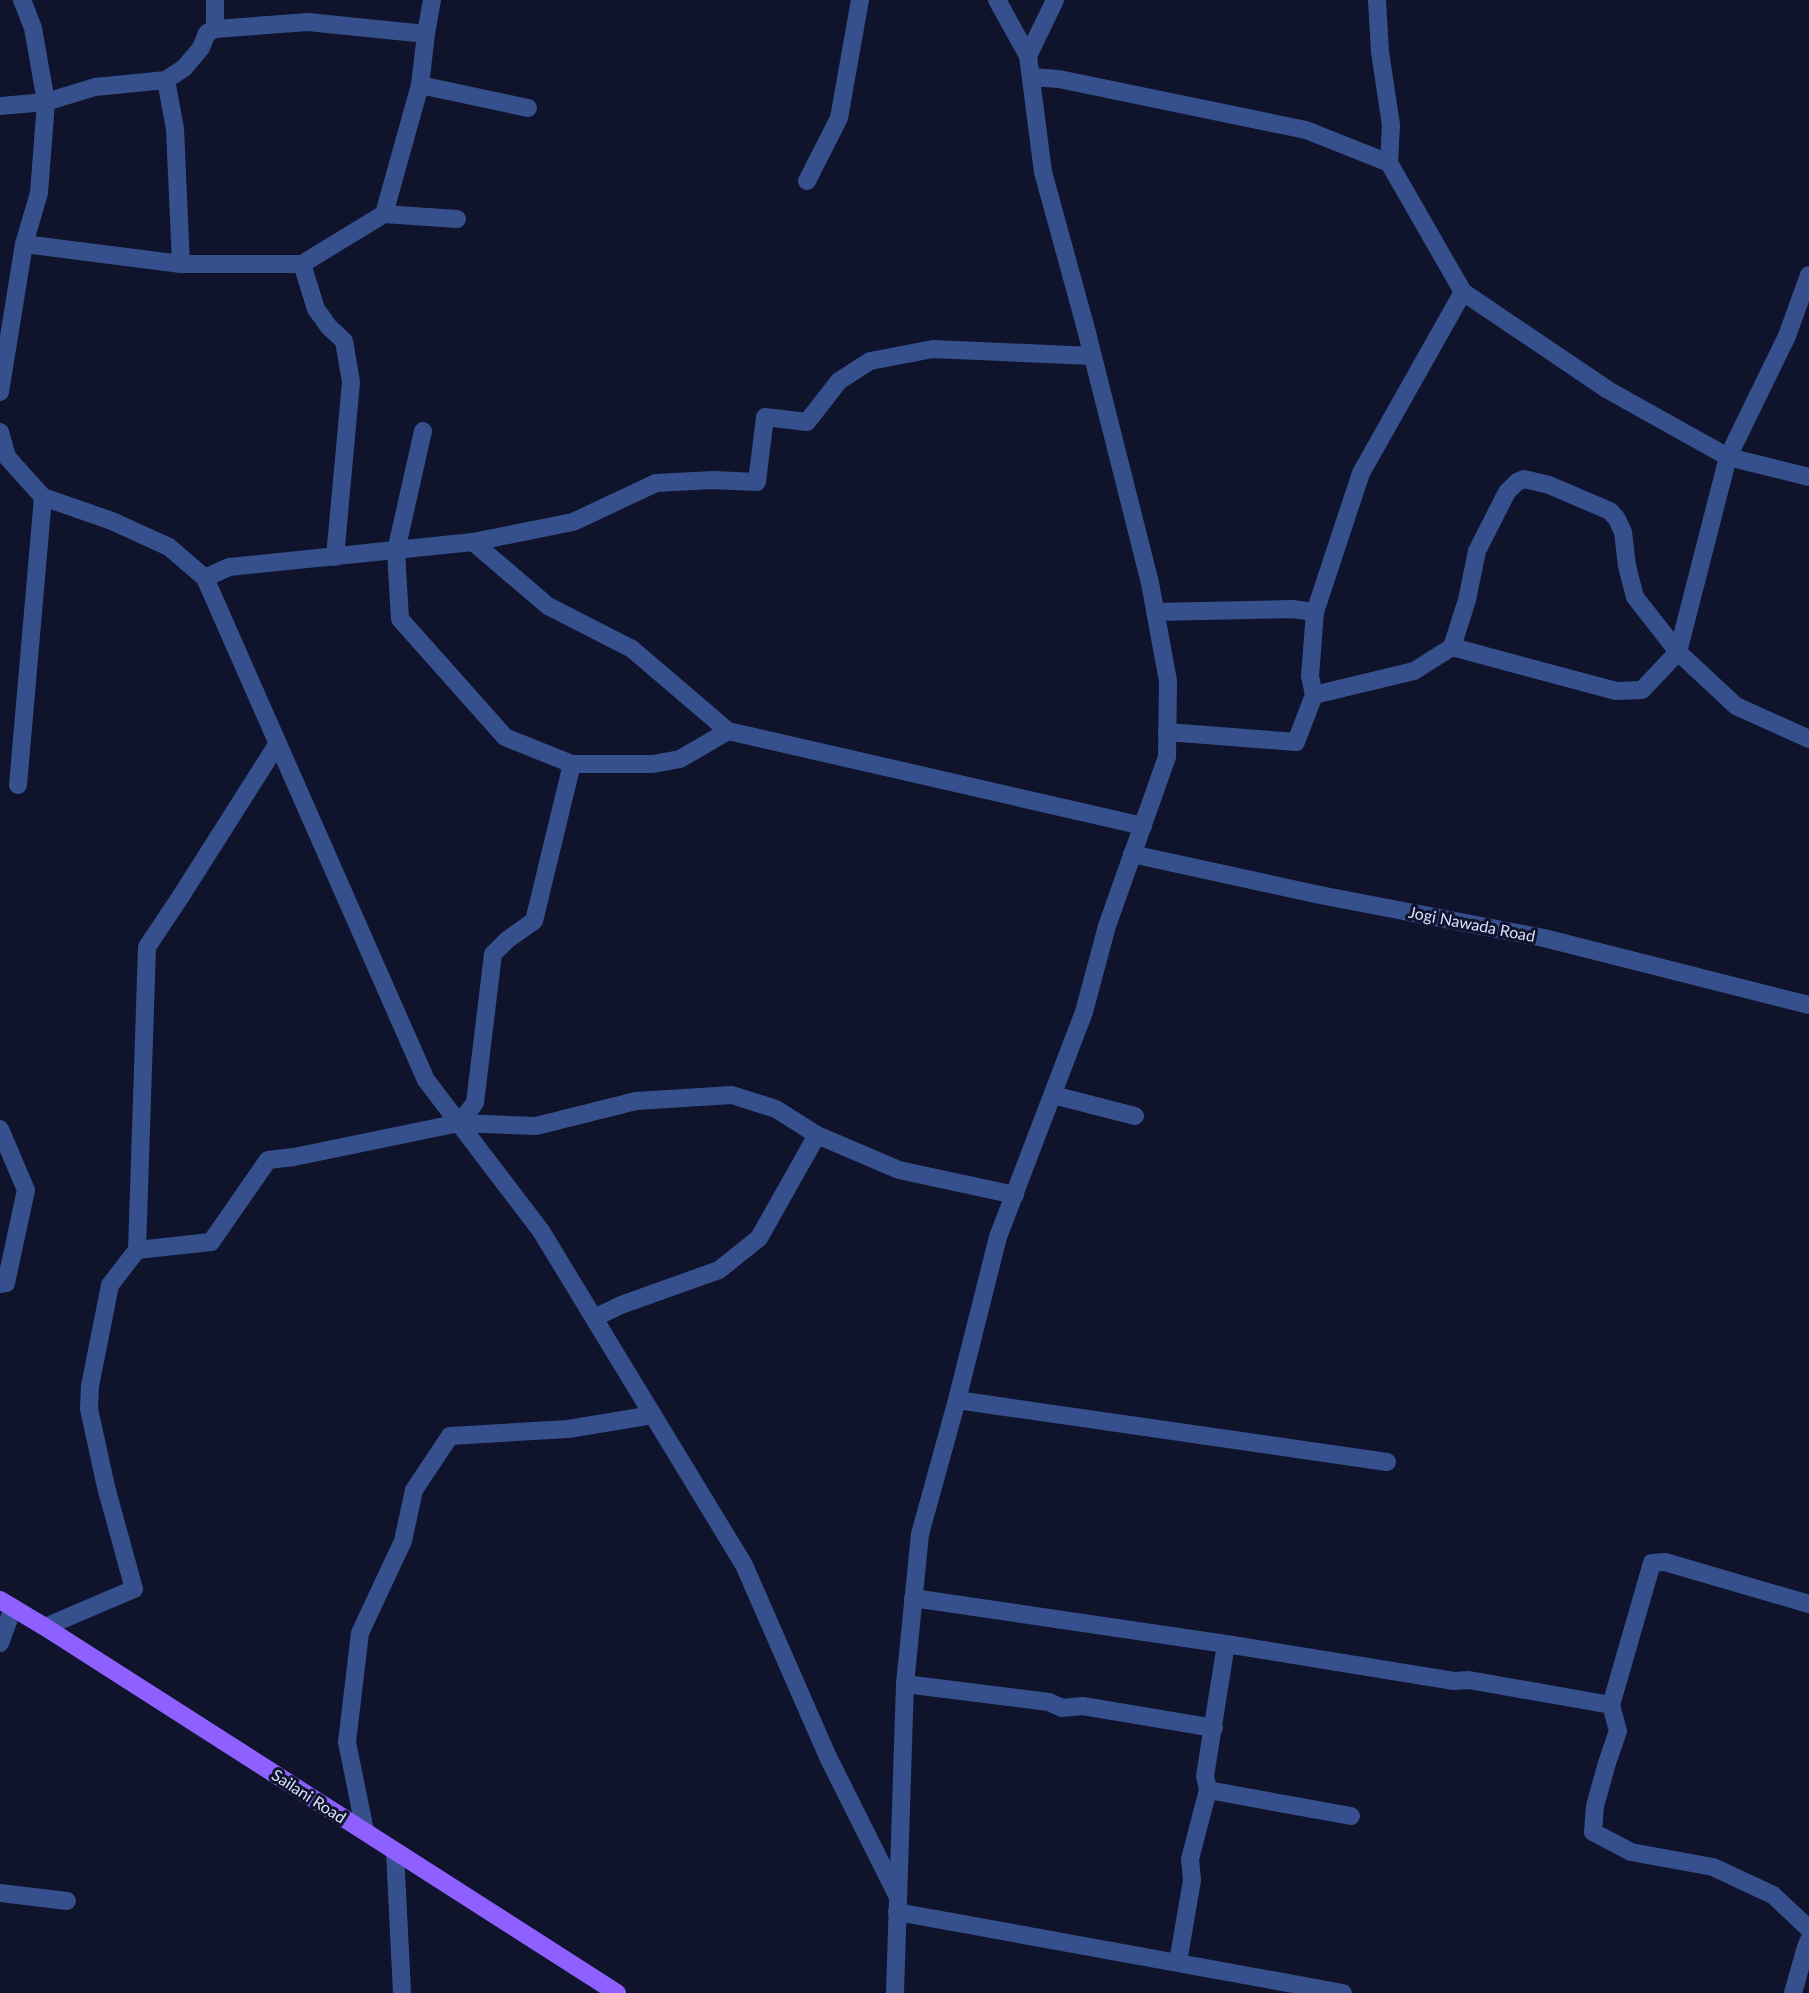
<svg xmlns="http://www.w3.org/2000/svg" width="1809" height="1993" font-family="Lato,sans-serif">
  <style>
    .lines { fill: none; stroke-linecap: round; stroke-linejoin: round }
    .minor { stroke: #36508d; stroke-width: 18 }
    .major { stroke: #8e60ff; stroke-width: 18 }
    .labels { text-anchor: middle; stroke-width: 6; stroke-linejoin: round; paint-order: stroke }
    .street-label { font-size: 16px; fill: #d9e1ff; stroke: #0f132b }
  </style>
  <rect width="100%" height="100%" fill="#0f132b"/>
  <g class="lines">
    <g class="minor">
      <path d="M 215,0 L 215,29 L 308,22 L 426,34"/>
      <path d="M 1377,0 L 1380,52 L 1391,125 L 1389,163 L 1463,292 L 1608,390 L 1728,457 L 1809,477"/>
      <path d="M 1028,56 L 1055,0"/>
      <path d="M 1031,77 L 1059,79 L 1306,130 L 1389,163"/>
      <path d="M 166,80 L 175,129 L 181,264"/>
      <path d="M 420,85 L 528,108"/>
      <path d="M 0,106 L 46,102 L 95,87 L 166,80 L 184,68 L 201,48 L 207,33 L 215,29"/>
      <path d="M 807,181 L 839,118 L 860,0"/>
      <path d="M 384,214 L 420,85 L 426,34 L 432,0"/>
      <path d="M 24,244 L 181,264 L 302,264 L 384,214 L 457,219"/>
      <path d="M 302,264 L 316,309 L 329,327 L 344,341 L 351,382 L 335,557"/>
      <path d="M 0,392 L 24,244 L 39,193 L 46,102 L 33,28 L 22,0"/>
      <path d="M 423,431 L 396,551 L 400,619 L 505,737 L 572,764 L 653,764 L 680,759 L 728,731"/>
      <path d="M 0,432 L 7,457 L 43,497 L 112,521 L 169,547 L 205,578 L 426,1080 L 541,1231 L 744,1565 L 828,1757 L 897,1895"/>
      <path d="M 473,542 L 548,606 L 632,649 L 728,731 L 1143,826"/>
      <path d="M 205,578 L 229,567 L 473,542 L 573,522 L 656,483 L 713,480 L 757,482 L 765,417 L 807,422 L 839,381 L 870,361 L 933,349 L 1093,356"/>
      <path d="M 1155,612 L 1292,609 L 1315,612"/>
      <path d="M 1452,647 L 1616,691 L 1642,690 L 1678,652 L 1728,457 L 1787,336 L 1809,275"/>
      <path d="M 1314,695 L 1414,671 L 1452,647 L 1467,600 L 1477,551 L 1507,492 L 1517,482 L 1524,479 L 1549,485 L 1610,511 L 1617,519 L 1623,532 L 1627,566 L 1635,597 L 1678,652 L 1736,706 L 1809,739"/>
      <path d="M 1167,732 L 1296,742 L 1314,695 L 1310,676 L 1315,612 L 1361,473 L 1463,292"/>
      <path d="M 18,785 L 43,497"/>
      <path d="M 1132,854 L 1320,895 L 1544,938 L 1809,1005"/>
      <path d="M 1053,1095 L 1135,1116"/>
      <path d="M 459,1123 L 475,1103 L 493,954 L 507,940 L 534,921 L 572,764"/>
      <path d="M 0,1129 L 26,1190 L 6,1283 L 0,1284"/>
      <path d="M 137,1250 L 211,1242 L 268,1160 L 294,1157 L 459,1123 L 536,1126 L 636,1101 L 732,1095 L 776,1109 L 817,1135 L 899,1170 L 1015,1195"/>
      <path d="M 594,1318 L 621,1305 L 719,1270 L 759,1238 L 817,1135"/>
      <path d="M 957,1400 L 1387,1462"/>
      <path d="M 913,1598 L 1226,1644 L 1454,1681 L 1469,1680 L 1611,1705 L 1618,1731 L 1607,1763 L 1595,1806 L 1593,1832 L 1631,1852 L 1713,1867 L 1773,1895 L 1809,1929"/>
      <path d="M 45,1627 L 134,1589 L 106,1487 L 89,1409 L 90,1386 L 110,1285 L 137,1250 L 147,947 L 181,896 L 278,743"/>
      <path d="M 0,1643 L 13,1608"/>
      <path d="M 905,1684 L 1049,1702 L 1062,1708 L 1083,1706 L 1214,1728"/>
      <path d="M 1611,1705 L 1652,1563 L 1665,1562 L 1809,1604"/>
      <path d="M 1208,1790 L 1351,1816"/>
      <path d="M 365,1831 L 347,1742 L 360,1633 L 403,1541 L 414,1490 L 450,1436 L 568,1429 L 653,1415"/>
      <path d="M 395,1851 L 402,1993"/>
      <path d="M 0,1893 L 67,1901"/>
      <path d="M 897,1912 L 1343,1993"/>
      <path d="M 1178,1962 L 1192,1880 L 1190,1859 L 1208,1790 L 1205,1776 L 1226,1644"/>
      <path d="M 895,1993 L 905,1684 L 920,1534 L 957,1400 L 998,1237 L 1084,1012 L 1107,926 L 1167,757 L 1168,681 L 1150,583 L 1086,329 L 1043,172 L 1028,56 L 997,0"/>
      <path d="M 1793,1993 L 1806,1947 L 1809,1940"/>
    </g>
    <path class="major" d="M 0,1600 L 45,1627 L 617,1993"/>
  </g>
  <g class="labels">
    <g class="street-label">
      <text transform="translate(1472 924) rotate(11)" y="6">Jogi Nawada Road</text>
      <text transform="translate(309 1796) rotate(33)" y="6">Sailani Road</text>
    </g>
  </g>
</svg>
